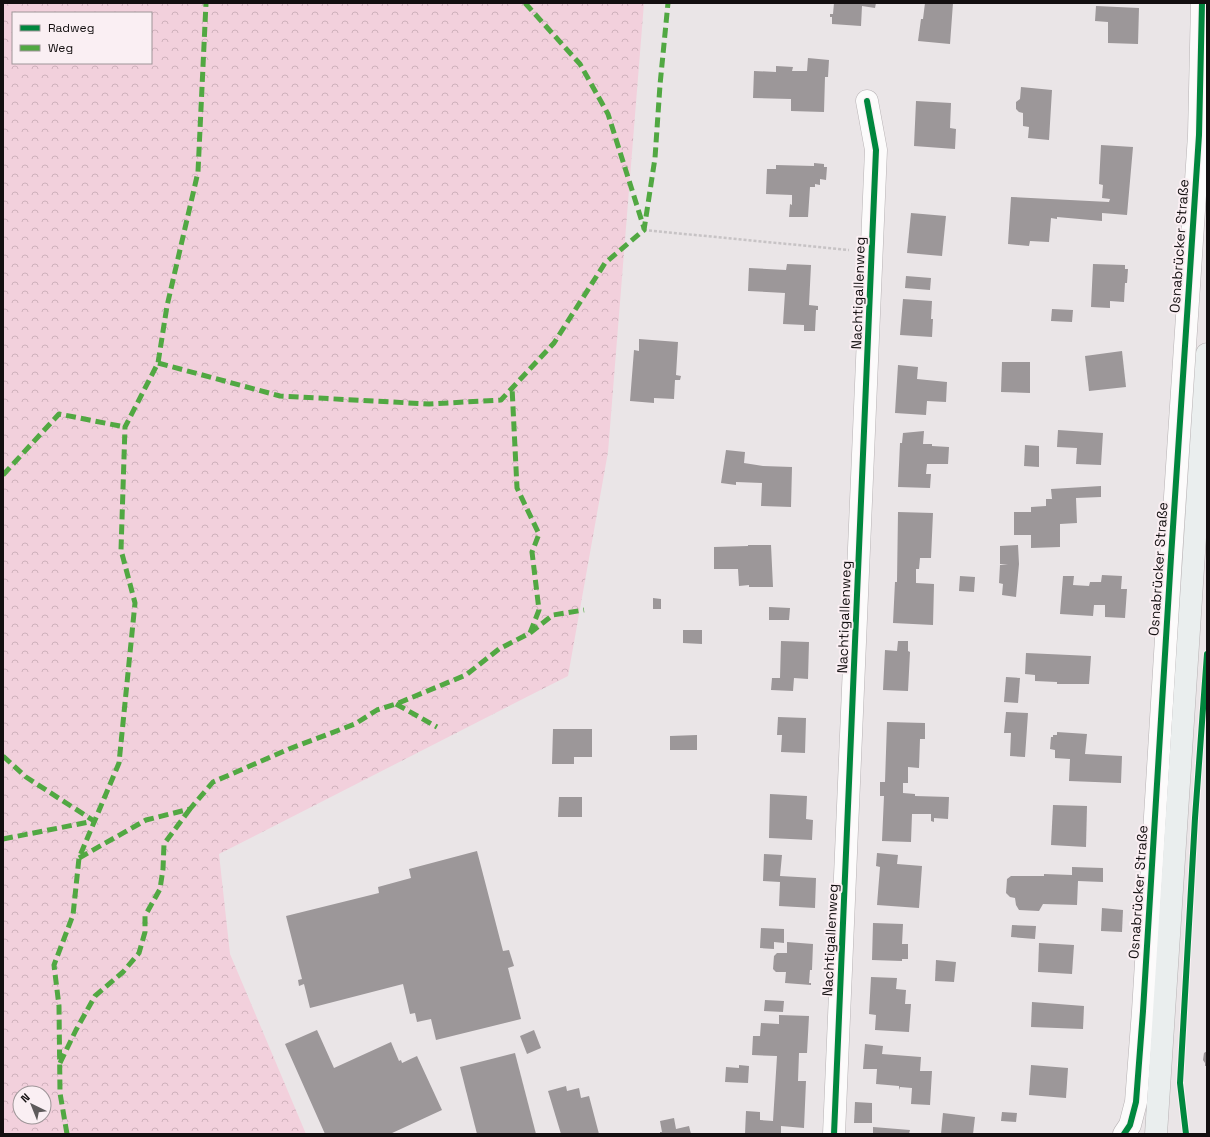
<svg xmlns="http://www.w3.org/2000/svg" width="1210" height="1137" font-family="'Space Grotesk',sans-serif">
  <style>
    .forest { fill: url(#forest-crowns); fill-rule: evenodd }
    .building { fill: #9c9799 }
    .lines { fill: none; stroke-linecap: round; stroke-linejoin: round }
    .minor-casing { stroke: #b7b2b4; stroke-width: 23 }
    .secondary-casing { stroke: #b7b2b4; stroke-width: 23 }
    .path { stroke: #c7c3c5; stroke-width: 2.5; stroke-dasharray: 3 2; stroke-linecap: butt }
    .minor { stroke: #fcfbfb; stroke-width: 22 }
    .secondary { stroke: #eaeeee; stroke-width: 22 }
    .quiet { stroke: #51a842; stroke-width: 5; stroke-dasharray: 10 5; stroke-linecap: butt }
    .cycleway-casing { stroke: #faeff3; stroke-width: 8 }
    .cycleway { stroke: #00873e; stroke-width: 6 }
    .labels { text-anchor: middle; stroke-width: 4; stroke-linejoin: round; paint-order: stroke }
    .street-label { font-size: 14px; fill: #130f10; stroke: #faeff3 }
  </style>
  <defs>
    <pattern id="forest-crowns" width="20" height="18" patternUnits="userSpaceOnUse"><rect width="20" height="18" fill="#f2d0dc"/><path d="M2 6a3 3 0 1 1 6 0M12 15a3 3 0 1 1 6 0" fill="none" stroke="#cfb1bc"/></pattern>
  </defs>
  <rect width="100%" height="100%" fill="#eae5e7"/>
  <path class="forest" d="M 3,3 L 644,3 L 608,452 L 568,676 L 219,854 L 230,954 L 306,1134 L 3,1134 ZM 13,13 L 151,13 L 151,63 L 13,63 ZM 20,1093 L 44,1093 L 44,1117 L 20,1117 Z"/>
  <g class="building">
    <path d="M 834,3 L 876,3 L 875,8 L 862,6 L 861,26 L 832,24 L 832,17 L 830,17 L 830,14 L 833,14 Z"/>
    <path d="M 925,3 L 953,3 L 950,44 L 918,41 L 921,19 L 923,19 Z"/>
    <path d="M 1096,6 L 1139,8 L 1138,44 L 1108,43 L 1108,22 L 1095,21 Z"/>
    <path d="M 808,58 L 829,60 L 828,77 L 825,77 L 824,112 L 791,111 L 791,99 L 753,98 L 754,71 L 776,72 L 776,66 L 793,67 L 792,71 L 807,71 Z"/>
    <path d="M 1021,87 L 1052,90 L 1049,140 L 1028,138 L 1029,127 L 1023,126 L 1023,113 L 1019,112 L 1016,109 L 1016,102 L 1020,99 Z"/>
    <path d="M 916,101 L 951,103 L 950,128 L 956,129 L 955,149 L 914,146 Z"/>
    <path d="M 1101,145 L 1133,147 L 1127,215 L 1102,213 L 1102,221 L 1057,217 L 1057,219 L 1051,218 L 1049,242 L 1030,241 L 1029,246 L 1008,244 L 1011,197 L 1109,202 L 1110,199 L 1102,198 L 1103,185 L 1099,184 Z"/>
    <path d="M 814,163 L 824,164 L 824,167 L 827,167 L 826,180 L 820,179 L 820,185 L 815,184 L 815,187 L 810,187 L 808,217 L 789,217 L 790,204 L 792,205 L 792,195 L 766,194 L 767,169 L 776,169 L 776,165 L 814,166 Z"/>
    <path d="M 911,213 L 946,216 L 942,256 L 907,253 Z"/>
    <path d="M 787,264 L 811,265 L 809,305 L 818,306 L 818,310 L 816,310 L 815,331 L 804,331 L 804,325 L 783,324 L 785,293 L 748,291 L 749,268 L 786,270 Z"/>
    <path d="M 1093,264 L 1125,265 L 1125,269 L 1128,269 L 1127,283 L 1125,283 L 1124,302 L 1110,301 L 1110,308 L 1091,307 Z"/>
    <path d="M 906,276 L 931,278 L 930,290 L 905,288 Z"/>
    <path d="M 903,299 L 932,301 L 931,319 L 933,319 L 932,337 L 900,335 Z"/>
    <path d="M 1052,309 L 1073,310 L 1072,322 L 1051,321 Z"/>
    <path d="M 639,339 L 678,342 L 676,375 L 681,376 L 680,380 L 675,380 L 674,399 L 654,398 L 654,403 L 630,401 L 634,350 L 639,351 Z"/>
    <path d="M 1122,351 L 1126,387 L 1089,391 L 1085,356 Z"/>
    <path d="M 1002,362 L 1030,362 L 1030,393 L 1001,392 Z"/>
    <path d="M 898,365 L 918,367 L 917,379 L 947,382 L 946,402 L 927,401 L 926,415 L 895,413 Z"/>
    <path d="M 1058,430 L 1103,433 L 1101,465 L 1076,464 L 1077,448 L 1057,447 Z"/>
    <path d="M 924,431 L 923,444 L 932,444 L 932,446 L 949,447 L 948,464 L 927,464 L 926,474 L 931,474 L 930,488 L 898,487 L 900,443 L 902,443 L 903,433 Z"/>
    <path d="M 1025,445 L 1039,446 L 1039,467 L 1024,466 Z"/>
    <path d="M 726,450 L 745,452 L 744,463 L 763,466 L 792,467 L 791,507 L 761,506 L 762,483 L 736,482 L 736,485 L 721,483 Z"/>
    <path d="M 1101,486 L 1101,497 L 1076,498 L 1077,523 L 1060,524 L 1060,547 L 1031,548 L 1031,535 L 1014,535 L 1014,512 L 1031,512 L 1031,507 L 1046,506 L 1046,499 L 1052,499 L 1051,489 Z"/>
    <path d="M 898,512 L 933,513 L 931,558 L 920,558 L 919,569 L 916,569 L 916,583 L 934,584 L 933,625 L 893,623 L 895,582 L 897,582 Z"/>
    <path d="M 748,545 L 771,545 L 773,587 L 749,587 L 749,585 L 739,586 L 738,569 L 714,569 L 714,547 L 748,546 Z"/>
    <path d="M 1018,545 L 1019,564 L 1016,597 L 1002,595 L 1003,584 L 999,583 L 1000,565 L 1008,564 L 1000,564 L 1000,546 Z"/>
    <path d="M 1102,575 L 1122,576 L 1121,589 L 1127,589 L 1125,618 L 1105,617 L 1105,605 L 1094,605 L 1093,616 L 1060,614 L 1063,576 L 1074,576 L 1073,585 L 1089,586 L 1090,582 L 1101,582 Z"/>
    <path d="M 960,576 L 975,577 L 974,592 L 959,591 Z"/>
    <path d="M 653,598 L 661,599 L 661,609 L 653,609 Z"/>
    <path d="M 769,607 L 790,608 L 789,620 L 769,620 Z"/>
    <path d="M 683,630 L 702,630 L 702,644 L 683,643 Z"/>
    <path d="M 781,641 L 809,642 L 808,679 L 794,678 L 793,691 L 771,690 L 772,678 L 780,678 Z"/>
    <path d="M 898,641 L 908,641 L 908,651 L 910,652 L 908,691 L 883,690 L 885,650 L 897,651 Z"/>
    <path d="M 1026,653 L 1091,656 L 1089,684 L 1057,684 L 1057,682 L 1035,681 L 1035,675 L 1025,674 Z"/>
    <path d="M 1006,677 L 1020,678 L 1018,703 L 1004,702 Z"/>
    <path d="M 1006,712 L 1028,713 L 1025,757 L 1010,756 L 1011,733 L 1004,733 Z"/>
    <path d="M 778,717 L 806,718 L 805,753 L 781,752 L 782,735 L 777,735 Z"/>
    <path d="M 887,722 L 925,723 L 925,739 L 920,739 L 919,768 L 908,767 L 908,783 L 903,783 L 903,793 L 915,794 L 915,796 L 949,797 L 948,819 L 934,818 L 934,822 L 931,821 L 931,814 L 912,814 L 911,842 L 882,841 L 884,796 L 880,796 L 880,782 L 885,782 Z"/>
    <path d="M 553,729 L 592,729 L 592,757 L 574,757 L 574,764 L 552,764 Z"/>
    <path d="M 1057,732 L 1087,734 L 1085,754 L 1122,756 L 1121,783 L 1069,781 L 1070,759 L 1055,758 L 1055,750 L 1050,749 L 1051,737 L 1053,737 L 1053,735 L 1057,735 Z"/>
    <path d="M 697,735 L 697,750 L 670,750 L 670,736 Z"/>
    <path d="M 770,794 L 807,796 L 806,819 L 813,820 L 812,840 L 769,838 Z"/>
    <path d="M 559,797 L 582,797 L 582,817 L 558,817 Z"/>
    <path d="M 1053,805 L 1087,806 L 1086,847 L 1051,845 Z"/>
    <path d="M 477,851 L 503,951 L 509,950 L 514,966 L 508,968 L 521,1019 L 436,1040 L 431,1019 L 417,1022 L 415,1013 L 410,1014 L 403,984 L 310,1008 L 304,984 L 299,986 L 298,980 L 302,979 L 286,916 L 379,893 L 378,887 L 411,878 L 409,869 Z"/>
    <path d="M 877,853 L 898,855 L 897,864 L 922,866 L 919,908 L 877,905 L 880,867 L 876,866 Z"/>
    <path d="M 764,854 L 782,855 L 780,876 L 816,878 L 815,908 L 779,906 L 780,882 L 763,881 Z"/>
    <path d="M 1072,867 L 1103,868 L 1103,882 L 1078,881 L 1077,905 L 1043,904 L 1039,911 L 1019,910 L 1016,905 L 1015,898 L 1010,897 L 1006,893 L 1007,879 L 1011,876 L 1044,876 L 1044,874 L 1072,875 Z"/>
    <path d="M 1102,908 L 1123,910 L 1122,932 L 1101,931 Z"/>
    <path d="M 873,923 L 903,924 L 902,944 L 908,944 L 908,959 L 902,959 L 902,961 L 872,960 Z"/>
    <path d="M 1012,925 L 1036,926 L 1035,939 L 1011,937 Z"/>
    <path d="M 761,928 L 784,929 L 784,943 L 774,942 L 774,949 L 760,948 Z"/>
    <path d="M 787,942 L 813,944 L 812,970 L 810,970 L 809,983 L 811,983 L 811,985 L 785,983 L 786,972 L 776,972 L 773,969 L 774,956 L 777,953 L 787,953 Z"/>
    <path d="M 1039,943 L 1074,945 L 1072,974 L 1038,972 Z"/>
    <path d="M 936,960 L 956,962 L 954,982 L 935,981 Z"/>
    <path d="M 871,977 L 897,978 L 896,989 L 906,990 L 905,1004 L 911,1004 L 909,1032 L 875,1030 L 876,1015 L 869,1014 Z"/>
    <path d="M 765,1000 L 784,1001 L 783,1012 L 764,1011 Z"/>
    <path d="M 1032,1002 L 1084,1006 L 1083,1029 L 1031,1027 Z"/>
    <path d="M 779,1015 L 809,1016 L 807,1053 L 799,1053 L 798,1081 L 806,1081 L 804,1128 L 781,1126 L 781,1134 L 745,1134 L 746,1111 L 760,1112 L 760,1120 L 773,1121 L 777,1056 L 752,1055 L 753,1036 L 760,1036 L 761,1023 L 779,1024 Z"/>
    <path d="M 317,1030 L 334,1068 L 391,1042 L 399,1061 L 401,1060 L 402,1063 L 417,1056 L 442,1110 L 390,1134 L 325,1134 L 285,1044 Z"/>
    <path d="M 534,1030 L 541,1048 L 527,1054 L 520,1036 Z"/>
    <path d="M 865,1044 L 883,1046 L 882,1054 L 921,1057 L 920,1071 L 932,1071 L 930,1105 L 911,1104 L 912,1088 L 900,1087 L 899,1090 L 899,1086 L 876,1084 L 877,1069 L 863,1069 Z"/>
    <path d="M 1207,1051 L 1207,1066 L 1205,1066 L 1205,1063 L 1203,1060 L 1204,1053 Z"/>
    <path d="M 515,1053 L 536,1134 L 477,1134 L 460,1067 Z"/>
    <path d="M 739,1065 L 749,1066 L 748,1083 L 725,1082 L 726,1067 L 739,1068 Z"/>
    <path d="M 1031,1065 L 1068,1068 L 1066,1098 L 1029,1095 Z"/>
    <path d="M 566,1086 L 567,1091 L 579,1088 L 581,1098 L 589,1096 L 599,1134 L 561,1134 L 548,1091 Z"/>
    <path d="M 855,1102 L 872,1103 L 872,1123 L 854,1123 Z"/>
    <path d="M 1002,1112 L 1017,1113 L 1016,1122 L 1001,1121 Z"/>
    <path d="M 943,1113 L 975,1117 L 973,1134 L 941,1134 Z"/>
    <path d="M 674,1118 L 676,1129 L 689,1126 L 691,1134 L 660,1134 L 660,1132 L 662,1132 L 660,1121 Z"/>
    <path d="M 873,1127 L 910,1130 L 909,1134 L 873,1134 Z"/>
  </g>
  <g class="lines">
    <g class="minor-casing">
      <g id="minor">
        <path d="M 834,1134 L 876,150 L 867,101"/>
        <path d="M 1124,1134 L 1130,1125 L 1136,1102 L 1143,1011 L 1171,557 L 1199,135 L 1202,3"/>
      </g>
    </g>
    <g class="secondary-casing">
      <path id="secondary" d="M 1156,1134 L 1207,354"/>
    </g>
    <path class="path" d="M 644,230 L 849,250"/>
    <use href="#minor" class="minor"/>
    <use href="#secondary" class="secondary"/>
    <g class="quiet">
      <path d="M 525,3 L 580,64 L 608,114 L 644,228"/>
      <path d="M 158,363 L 280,396 L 429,404 L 501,400 L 554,343 L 605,263 L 644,230 L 655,158 L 660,85 L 668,3"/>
      <path d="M 3,475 L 59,414 L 125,427"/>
      <path d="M 530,633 L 553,615 L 584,610"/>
      <path d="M 396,704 L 437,727"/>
      <path d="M 3,756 L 26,777 L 94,821"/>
      <path d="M 3,839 L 94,821"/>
      <path d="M 79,858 L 146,820 L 190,809 L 213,782 L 289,749 L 355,724 L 377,710 L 396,704 L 466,675 L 499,649 L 530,633 L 539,610 L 532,552 L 539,534 L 517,488 L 512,387"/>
      <path d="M 60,1063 L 76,1030 L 95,996 L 123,972 L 139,953 L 145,932 L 145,916 L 160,889 L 163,869 L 164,844 L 190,809"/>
      <path d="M 67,1134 L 60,1093 L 59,1006 L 54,965 L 73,915 L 79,858 L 119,763 L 135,603 L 121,550 L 125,427 L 158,363 L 167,306 L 198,172 L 206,3"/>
    </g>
    <g class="cycleway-casing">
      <g id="cycleway">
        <path d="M 834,1134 L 876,150 L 867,101"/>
        <path d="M 1124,1134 L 1130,1125 L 1136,1102 L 1143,1011 L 1171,557 L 1199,135 L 1202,3"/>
        <path d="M 1186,1134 L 1180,1083 L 1195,818 L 1207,654"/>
      </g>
    </g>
    <use href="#cycleway" class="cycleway"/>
  </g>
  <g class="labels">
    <g class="street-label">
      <text transform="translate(1179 246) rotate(-86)" y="5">Osnabrücker Straße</text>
      <text transform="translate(858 293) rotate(-88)" y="5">Nachtigallenweg</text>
      <text transform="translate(1158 569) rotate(-86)" y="5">Osnabrücker Straße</text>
      <text transform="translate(844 617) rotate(-88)" y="5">Nachtigallenweg</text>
      <text transform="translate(1138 892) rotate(-86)" y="5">Osnabrücker Straße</text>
      <text transform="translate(830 940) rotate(-87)" y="5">Nachtigallenweg</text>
    </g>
  </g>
  <rect width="1210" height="1137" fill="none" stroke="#130f10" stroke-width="8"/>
  <rect x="12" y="12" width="140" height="52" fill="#faeff3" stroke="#9e9598"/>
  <rect x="20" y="25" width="20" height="6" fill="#00873e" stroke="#9e9598"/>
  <text x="48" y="32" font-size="12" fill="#130f10">Radweg</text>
  <rect x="20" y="45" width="20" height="6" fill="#51a842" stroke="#9e9598"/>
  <text x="48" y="52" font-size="12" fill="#130f10">Weg</text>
  <g transform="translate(32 1105) rotate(317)"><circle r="19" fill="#faeff3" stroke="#9e9598"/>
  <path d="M0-3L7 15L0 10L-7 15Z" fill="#5e5a5b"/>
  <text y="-6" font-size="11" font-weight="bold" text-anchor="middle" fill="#130f10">N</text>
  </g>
</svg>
